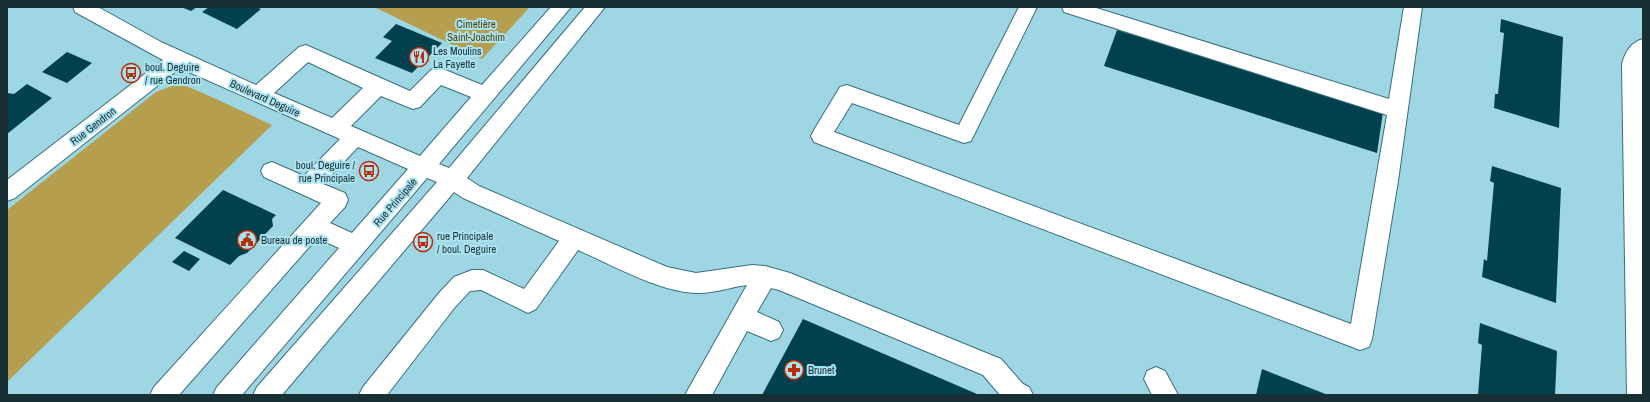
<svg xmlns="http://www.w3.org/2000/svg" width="1650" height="402" font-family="'Archivo Narrow',sans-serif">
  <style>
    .green { fill: #b59e4e }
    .building { fill: #00414d }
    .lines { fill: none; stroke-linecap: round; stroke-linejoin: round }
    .minor-casing { stroke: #3a707c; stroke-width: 2 }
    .minor { fill: #fff; fill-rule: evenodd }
    .labels { text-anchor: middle; stroke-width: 4; stroke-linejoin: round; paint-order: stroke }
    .park-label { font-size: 11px; fill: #504208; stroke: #abe3f1 }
    .poi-label { font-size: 11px; fill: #182f34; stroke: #abe3f1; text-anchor: start }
    .street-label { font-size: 11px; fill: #182f34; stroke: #abe3f1 }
  </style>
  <rect width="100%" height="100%" fill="#9ed6e3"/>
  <g class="green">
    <path d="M 374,7 L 530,7 L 482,59 Z"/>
    <path d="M 177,84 L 186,86 L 203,93 L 272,125 L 7,382 L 7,210 L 156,92 Z"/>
  </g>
  <g class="building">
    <path d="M 181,7 L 197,7 L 191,11 Z"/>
    <path d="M 209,7 L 256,7 L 261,9 L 237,29 L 202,12 Z"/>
    <path d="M 1501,19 L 1563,37 L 1559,128 L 1494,108 L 1495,94 L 1498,94 L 1504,33 L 1500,32 Z"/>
    <path d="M 396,24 L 442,43 L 412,73 L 375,58 L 392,41 L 383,37 Z"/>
    <path d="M 1117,30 L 1383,112 L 1377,153 L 1104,66 Z"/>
    <path d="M 67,52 L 92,63 L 67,83 L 42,72 Z"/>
    <path d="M 27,84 L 52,98 L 7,134 L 7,93 L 14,94 Z"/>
    <path d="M 1492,166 L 1561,188 L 1556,303 L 1482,277 L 1484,259 L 1487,261 L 1494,183 L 1490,181 Z"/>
    <path d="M 223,190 L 276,215 L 272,219 L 273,226 L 247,253 L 239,256 L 230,265 L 175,238 Z"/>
    <path d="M 184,251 L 200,259 L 189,271 L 172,262 Z"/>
    <path d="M 803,319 L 977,394 L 977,395 L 762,395 Z"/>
    <path d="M 1480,323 L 1557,351 L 1555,395 L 1478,395 L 1482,345 L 1478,343 Z"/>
    <path d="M 1262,369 L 1328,395 L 1256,395 Z"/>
  </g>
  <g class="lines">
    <g class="minor-casing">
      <g id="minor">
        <path d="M 73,7 L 98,7 L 161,42 L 256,85 L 299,47 L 306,45 L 410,91 L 431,70 L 438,67 L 482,85 L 551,7 L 571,7 L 439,164 L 449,168 L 585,7 L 605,7 L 467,178 L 479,186 L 667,267 L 696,273 L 752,265 L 765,266 L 790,273 L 1001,359 L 1023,384 L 1029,387 L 1033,395 L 1000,395 L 983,375 L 779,290 L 771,288 L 757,312 L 779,322 L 783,330 L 779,338 L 771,341 L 747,331 L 712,395 L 685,395 L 747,285 C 730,287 713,294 696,293 C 660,292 612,265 578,250 L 536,309 L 528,313 L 481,290 L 470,291 L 455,307 L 387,395 L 359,395 L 363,387 L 439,293 L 454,277 L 472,270 L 483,270 L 524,289 L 559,241 L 463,198 L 454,192 L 282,395 L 253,395 L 257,387 L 437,182 L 427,178 L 242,395 L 213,395 L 217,387 L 339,248 L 317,238 L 179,395 L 150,395 L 154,387 L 321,203 L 264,177 L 261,171 L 264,165 L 272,162 L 304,176 L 340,139 L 180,68 L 15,198 L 7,201 L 7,180 L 163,60 L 75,12 ZM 308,62 L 363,88 L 332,118 L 274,93 ZM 441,85 L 471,97 L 420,156 L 351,126 L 381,96 L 413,109 L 420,107 ZM 358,147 L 408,169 L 352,233 L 330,223 L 345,207 L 348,200 L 345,193 L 323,184 Z"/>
        <path d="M 1019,7 L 1037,7 L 971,141 L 964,143 L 852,103 L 834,132 L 1351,324 L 1387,115 L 1064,12 L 1062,7 L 1093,7 L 1389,99 L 1404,7 L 1422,7 L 1398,181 L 1372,339 L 1369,347 L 1360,350 L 814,142 L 811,136 L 814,130 L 840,87 L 847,85 L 959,125 Z"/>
        <path d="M 1643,39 L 1643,395 L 1627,395 L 1622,64 C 1625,52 1631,42 1643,39 Z"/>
        <path d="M 1156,367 L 1165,371 L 1178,395 L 1152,395 L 1144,379 L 1147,371 Z"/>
      </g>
    </g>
    <use href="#minor" class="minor"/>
  </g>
  <defs>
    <g id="restaurant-ring" transform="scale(1)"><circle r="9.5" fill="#abe3f1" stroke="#b62c05" stroke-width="1.5"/><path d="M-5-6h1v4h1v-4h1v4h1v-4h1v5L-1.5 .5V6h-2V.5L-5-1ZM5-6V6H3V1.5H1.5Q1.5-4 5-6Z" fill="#b62c05"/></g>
    <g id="bus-ring" transform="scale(1)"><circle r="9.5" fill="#abe3f1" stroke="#b62c05" stroke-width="1.5"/><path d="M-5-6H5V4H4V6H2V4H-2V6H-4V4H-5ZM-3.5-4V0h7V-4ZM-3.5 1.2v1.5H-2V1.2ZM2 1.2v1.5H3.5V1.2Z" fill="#b62c05"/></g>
    <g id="civic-ring" transform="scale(1)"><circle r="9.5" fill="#abe3f1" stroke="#b62c05" stroke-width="1.5"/><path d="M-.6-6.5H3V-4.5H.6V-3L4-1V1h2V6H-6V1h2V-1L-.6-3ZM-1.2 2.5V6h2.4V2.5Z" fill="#b62c05"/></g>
    <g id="pharmacy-ring" transform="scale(1)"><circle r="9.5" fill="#abe3f1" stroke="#b62c05" stroke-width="1.5"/><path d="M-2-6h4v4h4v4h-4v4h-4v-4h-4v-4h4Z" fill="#b62c05"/></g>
  </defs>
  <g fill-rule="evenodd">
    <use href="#restaurant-ring" x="419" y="57"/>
    <use href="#bus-ring" x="131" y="73"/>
    <use href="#bus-ring" x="369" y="171"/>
    <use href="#civic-ring" x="247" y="240"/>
    <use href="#bus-ring" x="423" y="242"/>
    <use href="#pharmacy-ring" x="794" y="370"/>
  </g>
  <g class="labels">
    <g class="park-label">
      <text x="476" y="28">Cimetière<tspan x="476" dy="13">Saint-Joachim</tspan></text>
    </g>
    <g class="poi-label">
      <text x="433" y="55">Les Moulins<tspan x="433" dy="13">La Fayette</tspan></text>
      <text x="145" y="71">boul. Deguire<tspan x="145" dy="13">/ rue Gendron</tspan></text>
      <text x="355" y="169" text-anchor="end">boul. Deguire /<tspan x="355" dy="13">rue Principale</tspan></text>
      <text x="437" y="240">rue Principale<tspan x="437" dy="13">/ boul. Deguire</tspan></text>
      <text x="261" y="244">Bureau de poste</text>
      <text x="808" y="374">Brunet</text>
    </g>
    <g class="street-label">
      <text transform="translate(265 98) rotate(24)" y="4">Boulevard Deguire</text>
      <text transform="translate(93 126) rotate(-38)" y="4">Rue Gendron</text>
      <text transform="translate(395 202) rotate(-49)" y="4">Rue Principale</text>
    </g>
  </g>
  <rect width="1650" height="402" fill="none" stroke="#182f34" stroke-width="16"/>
</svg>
